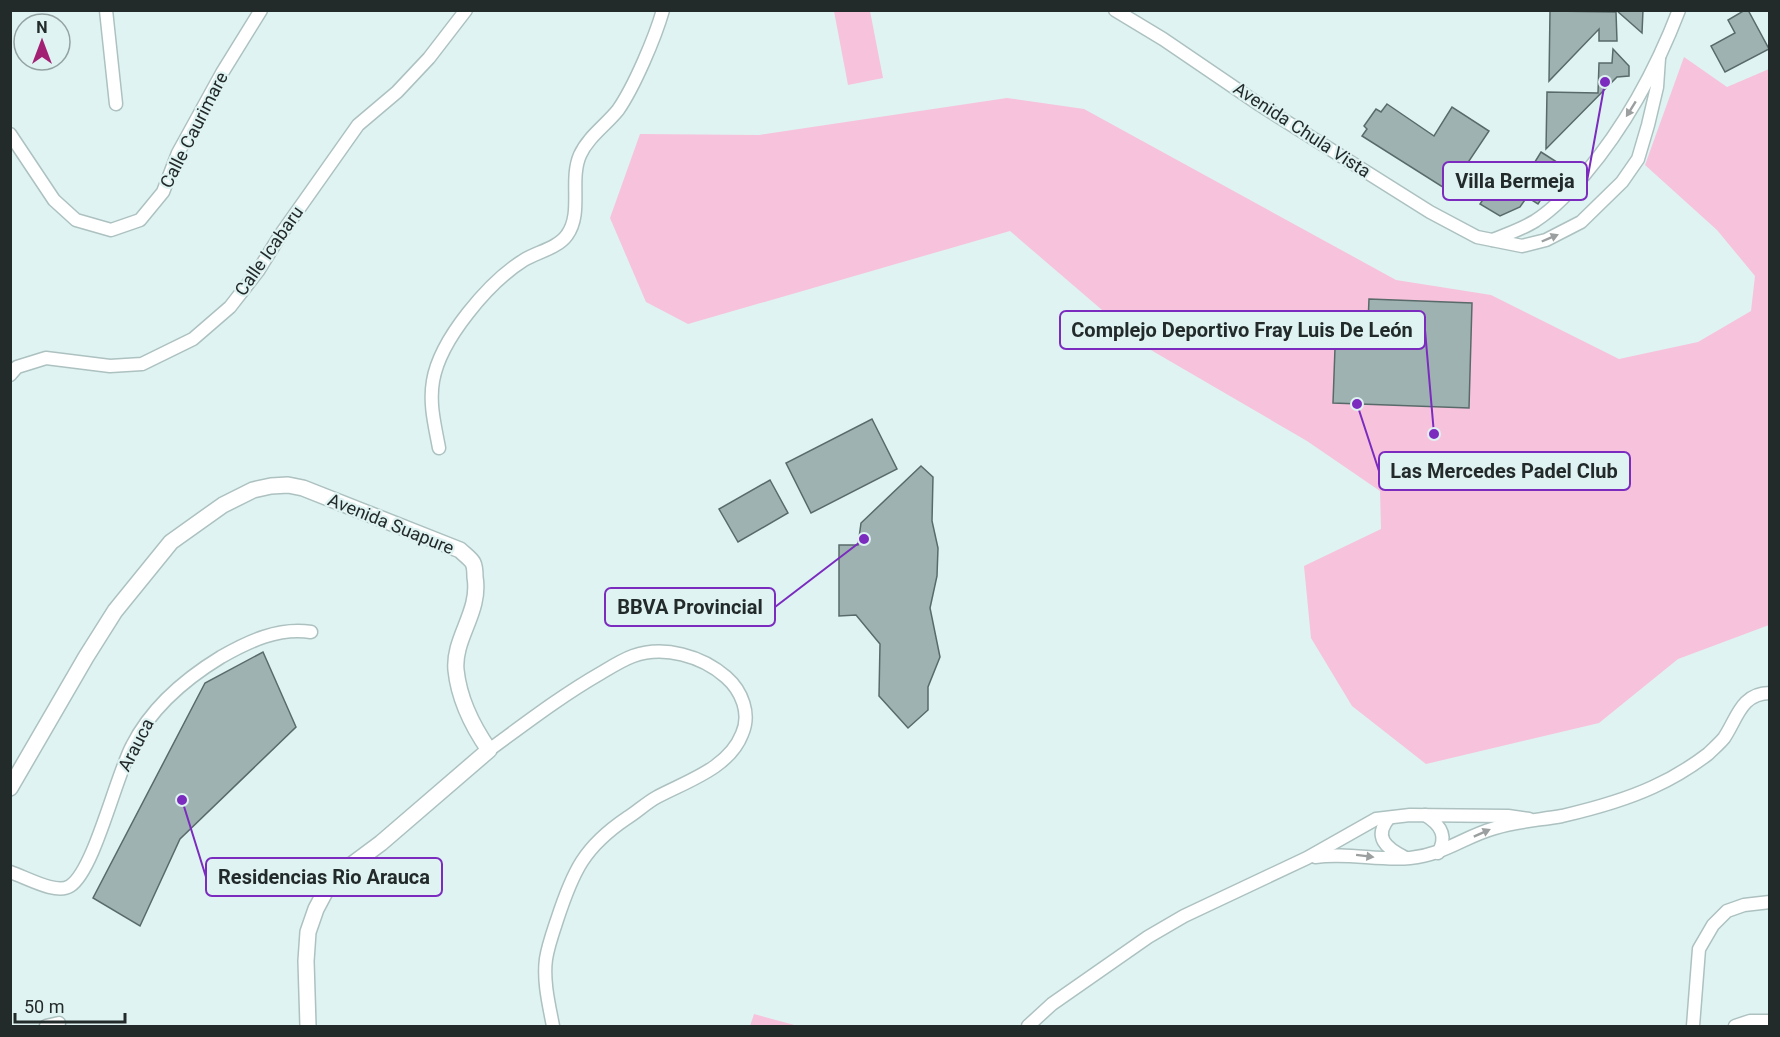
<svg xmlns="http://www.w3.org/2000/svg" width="1780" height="1037" font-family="Roboto,sans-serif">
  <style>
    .green { fill: #f7c2dc }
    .building { fill: #9fb2b2; stroke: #596a6a; stroke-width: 1.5 }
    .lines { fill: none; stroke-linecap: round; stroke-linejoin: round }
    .minor-casing { stroke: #adc1c1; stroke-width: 15 }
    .tertiary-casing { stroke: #adc1c1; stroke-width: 18 }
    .minor { stroke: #fff; stroke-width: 12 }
    .tertiary { stroke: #fff; stroke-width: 15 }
    .oneway { fill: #9c9f9f }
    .labels { text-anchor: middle; stroke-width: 4.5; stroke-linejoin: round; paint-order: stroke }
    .street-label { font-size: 18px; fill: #232a2a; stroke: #dff3f2 }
    .leader { fill: none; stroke: #7b2cbf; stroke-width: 2 }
    .callout-dot { fill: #7b2cbf; stroke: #dff3f2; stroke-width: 2 }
    .callout { fill: #dff3f2; stroke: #7b2cbf; stroke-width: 2 }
    .callout-label { font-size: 20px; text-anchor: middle; font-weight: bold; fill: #232a2a }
  </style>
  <rect width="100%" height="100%" fill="#dff3f2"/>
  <g class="green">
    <path d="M 834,11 L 870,11 L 883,78 L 848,85 Z"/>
    <path d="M 1684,57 L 1727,87 L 1769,69 L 1769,625 L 1678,659 L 1599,723 L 1426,764 L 1352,706 L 1311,638 L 1304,566 L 1381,529 L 1380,491 L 1307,441 L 1144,346 L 1010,231 L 688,324 L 646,302 L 610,218 L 640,134 L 759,135 L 1007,98 L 1084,109 L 1396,280 L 1491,295 L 1619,359 L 1698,342 L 1751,311 L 1755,276 L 1717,230 L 1645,165 Z"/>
    <path d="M 754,1014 L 798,1026 L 750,1026 Z"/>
  </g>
  <g class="building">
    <path d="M 1616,10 L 1643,10 L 1642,33 Z"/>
    <path d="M 1745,10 L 1748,10 L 1769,49 L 1725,72 L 1711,46 L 1735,33 L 1728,20 Z"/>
    <path d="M 1550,11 L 1616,12 L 1617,41 L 1599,41 L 1599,29 L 1549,81 Z"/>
    <path d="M 1613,49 L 1629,66 L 1629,76 L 1617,77 L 1546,149 L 1547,92 L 1598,93 L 1599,63 L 1612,63 Z"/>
    <path d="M 1387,104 L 1434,136 L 1452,107 L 1489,131 L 1449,191 L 1362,136 L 1367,129 L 1364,126 L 1376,109 L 1381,112 Z"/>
    <path d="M 1541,152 L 1563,166 L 1538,204 L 1527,197 L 1520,207 L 1500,216 L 1480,204 L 1490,189 L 1483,185 L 1496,166 L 1522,183 Z"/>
    <path d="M 1369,299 L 1472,303 L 1469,408 L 1333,403 L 1335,348 L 1367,349 Z"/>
    <path d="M 872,419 L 897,469 L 811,513 L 786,463 Z"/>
    <path d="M 921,466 L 933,477 L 932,521 L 938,548 L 937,576 L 930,608 L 940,657 L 928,687 L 928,710 L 908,728 L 879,696 L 880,644 L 856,615 L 839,616 L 839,545 L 858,545 L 861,523 Z"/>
    <path d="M 770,480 L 788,513 L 738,542 L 719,509 Z"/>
    <path d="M 263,652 L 296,727 L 180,839 L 140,926 L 93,898 L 205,683 Z"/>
  </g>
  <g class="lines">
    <g class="minor-casing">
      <g id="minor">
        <path d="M 106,10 L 116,104"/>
        <path d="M 1115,10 L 1163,39 L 1260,105 L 1430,212 L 1477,237 L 1522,246 L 1546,240 L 1581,222 L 1622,182 L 1638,159 L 1648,125 L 1657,87 L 1659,58"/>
        <path d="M 10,134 L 54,200 L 76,220 L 111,230 L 140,220 L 163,192 L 178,153 L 222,73 L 261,10"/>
        <path d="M 1493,240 C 1507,234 1522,229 1535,221 C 1555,208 1570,191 1585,174 C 1626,125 1656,70 1679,10"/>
        <path d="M 10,375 L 17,367 L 46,358 L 110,366 L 142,364 L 193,339 L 230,307 L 258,271 L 281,234 L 358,125 L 397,92 L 429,58 L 466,10"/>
        <path d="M 439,448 C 435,426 429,404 433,381 C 440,339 489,282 524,260 C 537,252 558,248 567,235 C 583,213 569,180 580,155 C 588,137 606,125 618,110 C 634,87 655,38 663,10"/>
        <path d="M 489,750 C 526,723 561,696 601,673 C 611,667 622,660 633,656 C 664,645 702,656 726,677 C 742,691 751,714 742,734 C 729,768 687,781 657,797 C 646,803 637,812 627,818 C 584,847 573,871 557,920 C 553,932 548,946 546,959 C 543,981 549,1005 553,1026"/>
        <path d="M 1425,815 C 1441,825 1448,836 1438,853"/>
        <path d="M 1389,818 C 1373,837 1386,848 1404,857"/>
        <path d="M 1315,857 C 1347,852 1378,861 1410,858 C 1446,854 1463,837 1495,828 C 1517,821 1540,820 1562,816 C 1592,809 1625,800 1653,787 C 1673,778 1691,767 1708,754 C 1713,749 1720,743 1724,738 C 1737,719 1741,693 1770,693"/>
        <path d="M 10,872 C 26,877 56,895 70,886 C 94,871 116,776 132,746 C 151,708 185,679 221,657 C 249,641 279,627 311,632"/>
        <path d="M 46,1026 L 59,1023"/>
        <path d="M 1028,1026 L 1052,1004 L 1148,937 L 1184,916 L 1307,858 L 1376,819 L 1410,815 L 1508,816 L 1529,819"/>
        <path d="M 1693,1026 L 1699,949 L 1713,925 L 1727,911 L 1744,905 L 1770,902"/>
        <path d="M 1735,1026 L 1750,1021 L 1770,1021"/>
      </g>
    </g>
    <g class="tertiary-casing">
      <path id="tertiary" d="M 10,788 L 86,657 L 115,611 L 171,542 L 223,505 L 253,490 L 271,486 L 288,485 L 303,488 L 460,550 C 464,554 471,559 473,563 C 475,567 475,573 475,577 C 481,612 453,638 456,670 C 459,699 473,727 489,750 L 381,843 L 342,872 L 325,892 L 316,909 L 308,932 L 306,961 L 308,1026"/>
    </g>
    <use href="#minor" class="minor"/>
    <use href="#tertiary" class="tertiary"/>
  </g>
  <defs><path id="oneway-solid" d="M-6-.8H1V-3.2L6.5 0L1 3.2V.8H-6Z" transform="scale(1.5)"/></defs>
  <g class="oneway">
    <use href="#oneway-solid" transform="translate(1631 109) rotate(122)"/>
    <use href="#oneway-solid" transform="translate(1550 238) rotate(-23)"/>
    <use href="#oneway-solid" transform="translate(1482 833) rotate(-24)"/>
    <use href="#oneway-solid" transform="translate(1365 856) rotate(7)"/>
  </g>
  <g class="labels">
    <g class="street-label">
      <text transform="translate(194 130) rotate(-63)" y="6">Calle Caurimare</text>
      <text transform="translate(1302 130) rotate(33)" y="6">Avenida Chula Vista</text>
      <text transform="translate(269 251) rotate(-55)" y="6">Calle Icabaru</text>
      <text transform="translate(391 524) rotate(22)" y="6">Avenida Suapure</text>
      <text transform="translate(136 745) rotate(-63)" y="6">Arauca</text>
    </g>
  </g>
  <path class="leader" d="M1605 82L1587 181M1434 434L1425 330M1357 404L1379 471M864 539L775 607M182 800L206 877"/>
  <g class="callout-dot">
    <circle cx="1605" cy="82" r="6"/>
    <circle cx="1434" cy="434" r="6"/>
    <circle cx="1357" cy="404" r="6"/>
    <circle cx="864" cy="539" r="6"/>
    <circle cx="182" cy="800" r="6"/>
  </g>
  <g class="callout">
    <rect x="1443" y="162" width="144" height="38" rx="6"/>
    <rect x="1060" y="311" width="365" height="38" rx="6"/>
    <rect x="1379" y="452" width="251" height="38" rx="6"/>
    <rect x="605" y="588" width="170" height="38" rx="6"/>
    <rect x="206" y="858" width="236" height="38" rx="6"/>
  </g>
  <g class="callout-label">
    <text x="1515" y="188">Villa Bermeja</text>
    <text x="1242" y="337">Complejo Deportivo Fray Luis De León</text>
    <text x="1504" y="478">Las Mercedes Padel Club</text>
    <text x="690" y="614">BBVA Provincial</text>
    <text x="324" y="884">Residencias Rio Arauca</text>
  </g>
  <rect width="1780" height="1037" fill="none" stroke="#232a2a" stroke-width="24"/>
  <g transform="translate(42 42)"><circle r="28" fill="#dff3f2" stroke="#94a3a2" stroke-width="1.5"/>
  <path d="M0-4.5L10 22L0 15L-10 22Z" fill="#a22173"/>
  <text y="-9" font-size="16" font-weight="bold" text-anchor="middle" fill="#232a2a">N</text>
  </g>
  <path d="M15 1013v9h110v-9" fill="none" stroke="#232a2a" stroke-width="3"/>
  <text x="24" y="1013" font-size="18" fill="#232a2a" stroke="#dff3f2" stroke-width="4.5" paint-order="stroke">50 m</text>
</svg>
